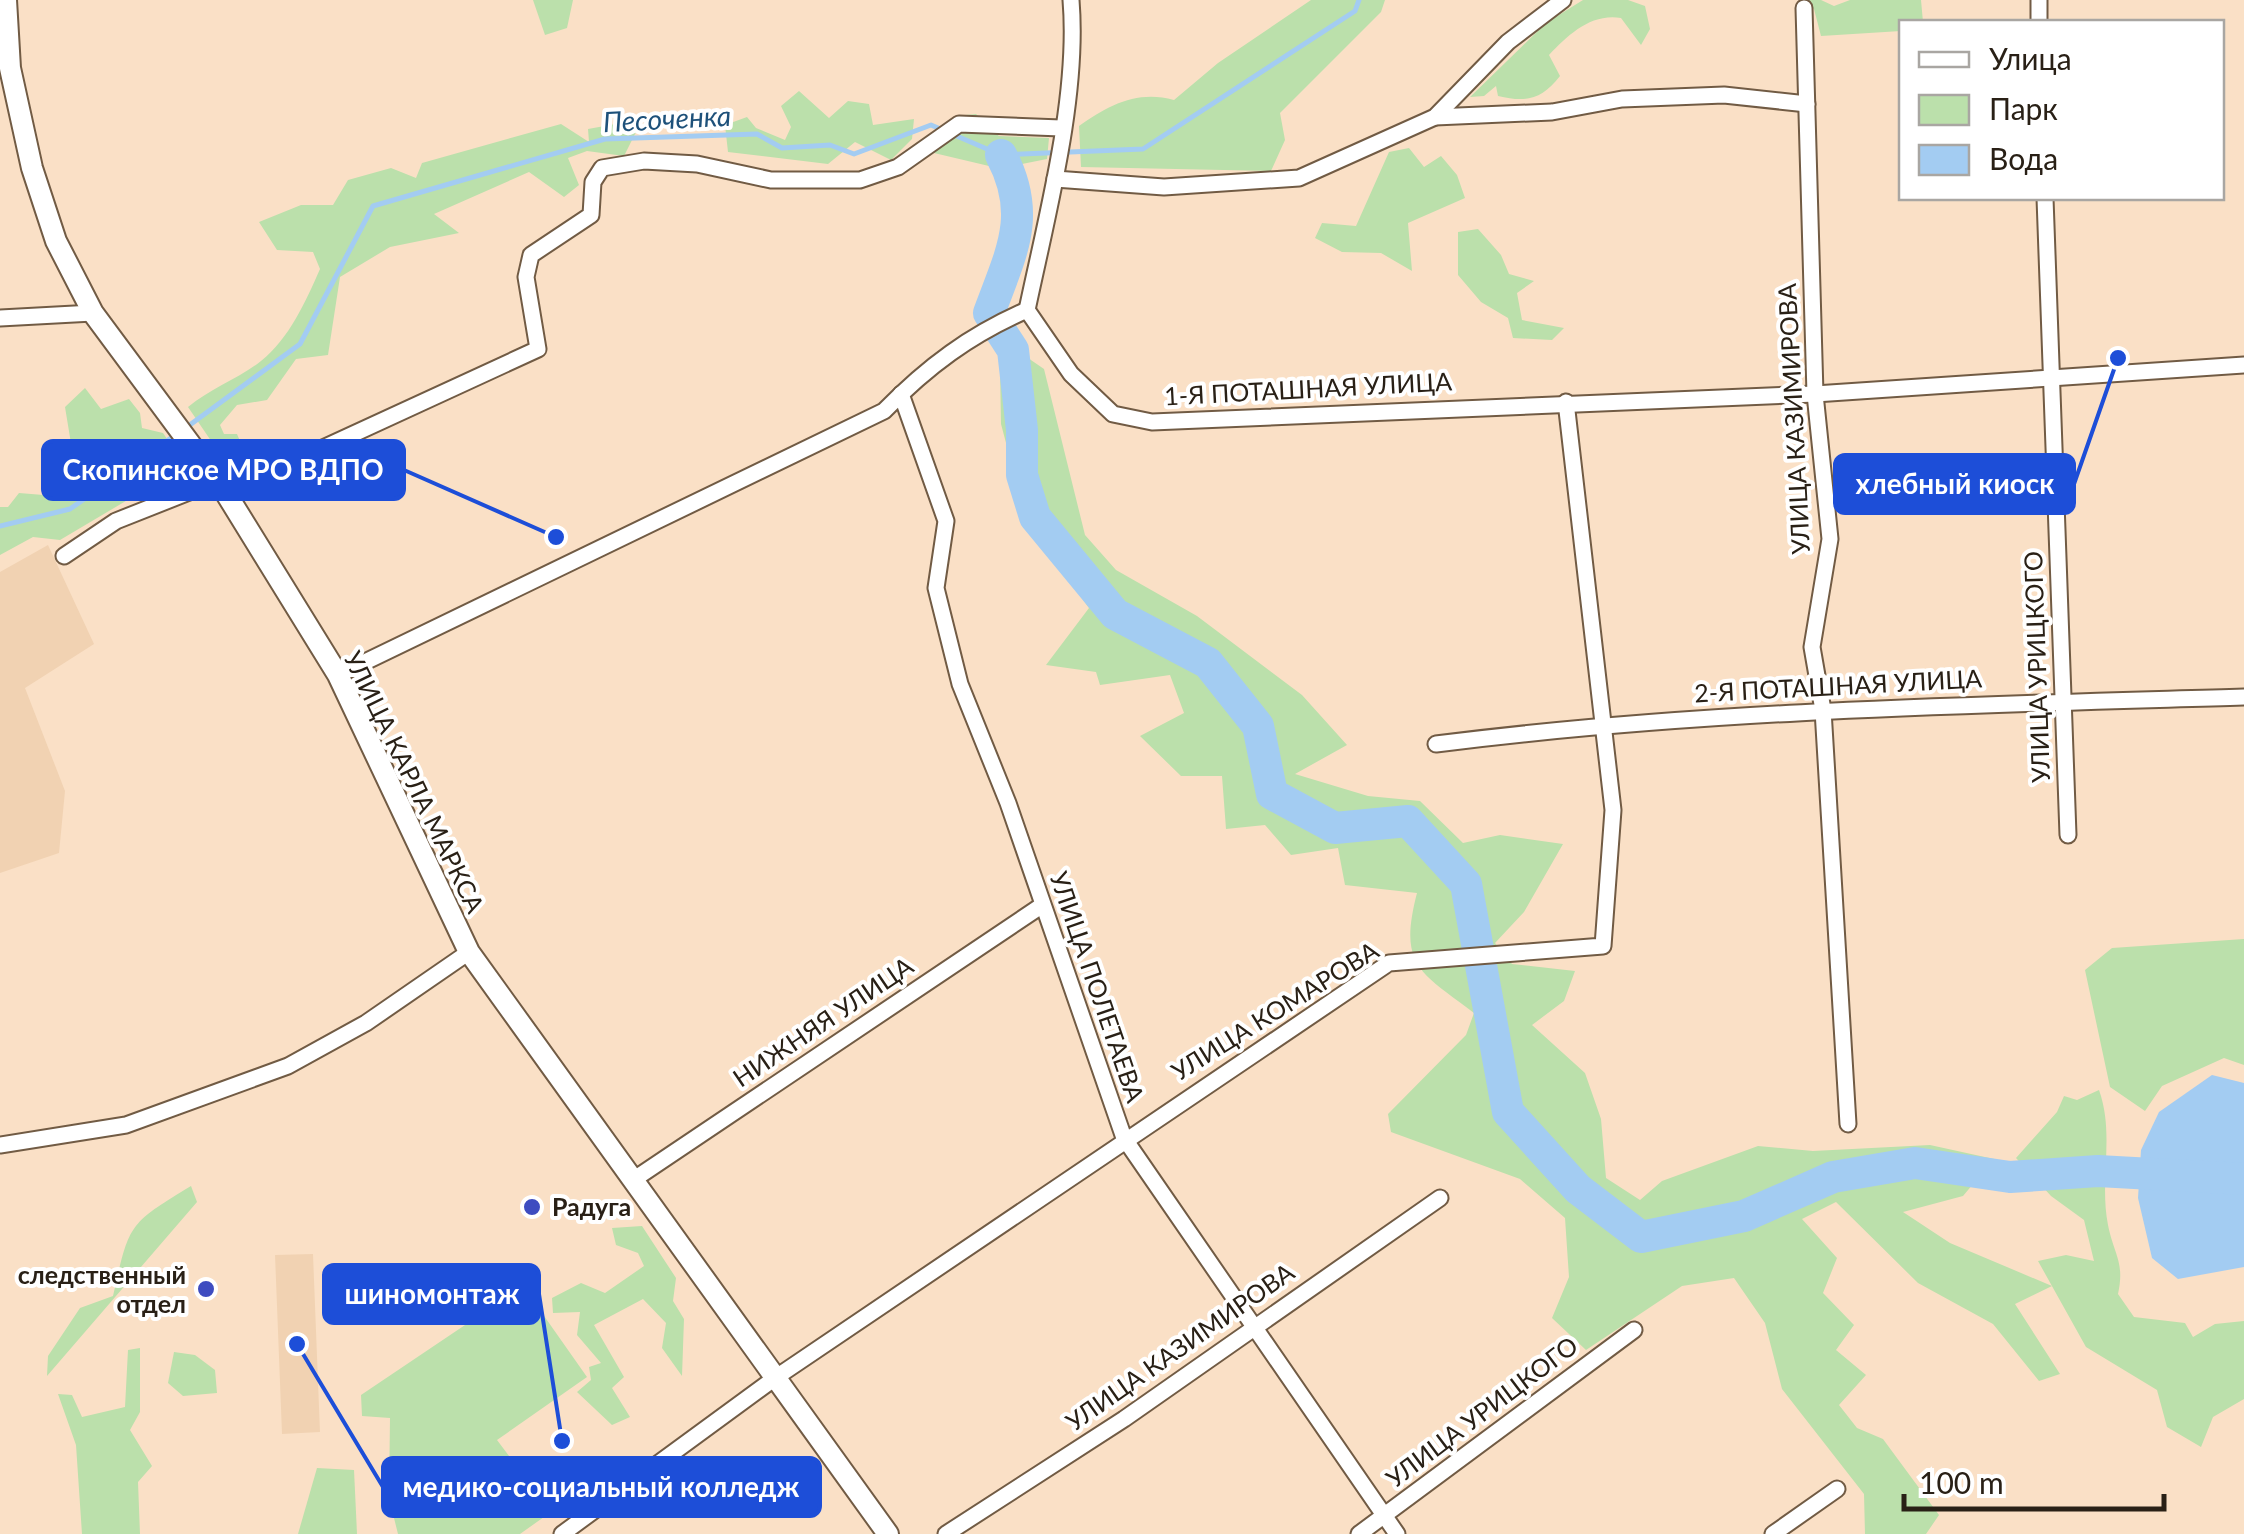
<svg xmlns="http://www.w3.org/2000/svg" width="2244" height="1534" font-family="Lato,sans-serif">
  <style>
    .built { fill: #f1d2b2 }
    .green { fill: #bbe0ab }
    .water { fill: #a3ccf2 }
    .lines { fill: none; stroke-linecap: round; stroke-linejoin: round }
    .stream { stroke: #a3ccf2; stroke-width: 5 }
    .river { stroke: #a3ccf2; stroke-width: 32 }
    .street-casing { stroke: #715b44; stroke-width: 19 }
    .secondary-casing { stroke: #715b44; stroke-width: 24 }
    .street { stroke: #fff; stroke-width: 15 }
    .secondary { stroke: #fff; stroke-width: 20 }
    .poi-dot { fill: #3e4cc0; stroke: #fff; stroke-width: 4 }
    .labels { text-anchor: middle; stroke-width: 8; stroke-linejoin: round; paint-order: stroke }
    .street-label { font-size: 25px; fill: #292016; stroke: #fff }
    .poi-label { font-size: 25px; font-weight: bold; fill: #292016; stroke: #fff; text-anchor: start }
    .water-label { font-size: 28px; font-style: italic; fill: #1e517a; stroke: #fff }
    .leader { fill: none; stroke: #1d4ed8; stroke-width: 4 }
    .callout-dot { fill: #1d4ed8; stroke: #fff; stroke-width: 4 }
    .callout { fill: #1d4ed8; stroke: #1d4ed8; stroke-width: 4 }
    .callout-label { font-size: 28px; text-anchor: middle; font-weight: bold; fill: #fff }
  </style>
  <rect width="100%" height="100%" fill="#fae0c6"/>
  <g class="built">
    <path d="M 48,545 L 94,644 L 25,688 L 65,791 L 59,853 L 0,873 L 0,572 Z"/>
    <path d="M 313,1254 L 320,1432 L 282,1434 L 275,1255 Z"/>
  </g>
  <g class="green">
    <path d="M 533,0 L 573,0 L 567,28 L 545,35 Z"/>
    <path d="M 1311,0 L 1385,0 L 1381,12 L 1280,113 L 1285,140 L 1271,171 L 1081,167 L 1079,126 C 1109,105 1137,90 1174,100 L 1218,63 Z"/>
    <path d="M 1583,0 L 1628,0 L 1645,6 L 1650,29 L 1641,45 L 1621,18 C 1591,13 1568,35 1549,55 L 1560,76 C 1542,99 1527,103 1498,96 L 1496,86 L 1484,96 L 1470,97 L 1546,23 Z"/>
    <path d="M 1800,0 L 1821,0 L 1834,6 L 1850,0 L 1921,0 L 1923,22 L 1902,22 L 1901,31 L 1821,36 L 1814,9 Z"/>
    <path d="M 799,91 L 829,118 L 848,101 L 869,104 L 873,125 L 914,119 L 912,139 L 891,160 L 855,142 L 828,164 L 728,152 L 725,125 L 747,117 L 756,128 L 785,140 L 791,127 L 781,106 Z"/>
    <path d="M 976,114 L 999,136 L 1049,138 L 1047,159 L 1017,165 L 1026,181 L 1023,232 L 1005,232 L 1009,192 L 989,166 L 934,153 L 955,116 Z"/>
    <path d="M 621,123 L 637,130 L 624,156 L 587,151 L 568,158 L 579,185 L 564,197 L 529,172 L 434,214 L 459,233 L 390,247 L 340,277 L 328,355 L 296,359 L 267,400 L 237,405 L 220,425 L 224,434 L 237,434 L 248,460 L 258,467 L 254,490 L 245,493 L 235,478 L 236,461 L 220,454 L 188,407 C 211,388 238,379 261,361 C 289,339 306,301 320,269 L 313,252 L 277,250 L 259,222 L 301,205 L 333,205 L 348,180 L 391,168 L 416,178 L 422,163 L 561,124 L 589,142 L 588,129 Z"/>
    <path d="M 1409,148 L 1424,167 L 1441,156 L 1457,175 L 1465,198 L 1408,223 L 1412,271 L 1381,253 L 1342,252 L 1315,238 L 1322,223 L 1356,226 L 1389,152 Z"/>
    <path d="M 1478,229 L 1501,255 L 1509,274 L 1534,281 L 1517,293 L 1522,320 L 1564,328 L 1552,340 L 1513,338 L 1508,318 L 1481,302 L 1458,275 L 1458,232 Z"/>
    <path d="M 1029,245 L 1006,307 L 985,320 L 976,316 L 999,255 Z"/>
    <path d="M 1028,358 L 1044,369 L 1085,535 L 1116,570 L 1197,616 L 1302,695 L 1347,745 L 1295,774 L 1368,796 L 1420,801 L 1463,843 L 1500,835 L 1563,844 L 1524,912 L 1495,943 L 1512,964 L 1575,971 L 1564,1001 L 1532,1025 L 1585,1073 L 1601,1119 L 1606,1178 L 1640,1200 L 1662,1181 L 1758,1146 L 1813,1151 L 1930,1145 L 1994,1159 L 1963,1196 L 1903,1212 L 1950,1243 L 2052,1286 L 2015,1304 L 2060,1374 L 2039,1381 L 1993,1324 L 1918,1283 L 1836,1202 L 1802,1219 L 1837,1258 L 1823,1293 L 1854,1325 L 1836,1350 L 1866,1375 L 1839,1405 L 1857,1428 L 1883,1439 L 1939,1515 L 1926,1534 L 1865,1534 L 1864,1494 L 1782,1389 L 1765,1323 L 1734,1278 L 1682,1286 L 1586,1350 L 1552,1318 L 1569,1277 L 1565,1218 L 1520,1179 L 1391,1132 L 1388,1114 L 1466,1035 L 1474,1013 C 1420,972 1398,966 1417,893 L 1345,885 L 1338,848 L 1291,855 L 1265,825 L 1226,829 L 1222,776 L 1181,776 L 1140,736 L 1184,713 L 1170,675 L 1100,685 L 1096,672 L 1046,665 L 1089,608 L 1027,522 L 1001,424 L 1000,367 Z"/>
    <path d="M 85,388 L 101,409 L 129,399 L 140,413 L 142,428 L 163,433 L 191,474 L 186,484 L 171,485 L 168,476 L 60,540 L 33,537 L 0,555 L 0,507 L 8,507 L 19,493 L 80,498 L 65,407 Z"/>
    <path d="M 2244,939 L 2244,1065 L 2224,1058 L 2162,1086 L 2145,1111 L 2110,1087 L 2085,970 L 2112,948 Z"/>
    <path d="M 2099,1090 C 2115,1135 2099,1179 2108,1225 C 2114,1255 2125,1262 2118,1294 L 2134,1317 L 2185,1323 L 2193,1337 L 2215,1324 L 2244,1321 L 2244,1399 L 2213,1417 L 2201,1447 L 2167,1427 L 2157,1390 L 2086,1347 L 2038,1261 L 2066,1255 L 2094,1261 L 2084,1220 L 2051,1196 L 2016,1158 L 2057,1112 L 2064,1096 L 2077,1100 Z"/>
    <path d="M 191,1186 L 197,1202 L 47,1376 L 48,1356 L 80,1308 L 113,1296 C 130,1223 127,1225 191,1186 Z"/>
    <path d="M 642,1226 L 676,1278 L 673,1301 L 684,1319 L 682,1376 L 662,1348 L 666,1323 L 643,1299 L 594,1325 L 624,1377 L 612,1388 L 630,1417 L 612,1425 L 577,1392 L 591,1380 L 589,1367 L 601,1363 L 577,1335 L 580,1312 L 553,1313 L 552,1298 L 581,1283 L 605,1293 L 644,1266 L 638,1253 L 616,1245 L 612,1228 Z"/>
    <path d="M 523,1286 L 587,1377 L 497,1440 L 551,1512 L 520,1534 L 398,1534 L 389,1498 L 390,1418 L 362,1416 L 361,1395 Z"/>
    <path d="M 140,1348 L 140,1412 L 130,1430 L 152,1466 L 138,1482 L 140,1534 L 82,1534 L 76,1445 L 58,1394 L 72,1395 L 82,1417 L 125,1407 L 128,1350 Z"/>
    <path d="M 174,1352 L 195,1355 L 215,1370 L 217,1393 L 183,1396 L 168,1383 Z"/>
    <path d="M 317,1468 L 354,1470 L 357,1534 L 298,1534 Z"/>
  </g>
  <path class="water" d="M 2212,1075 L 2244,1083 L 2244,1267 L 2178,1279 L 2152,1258 L 2138,1198 L 2141,1150 L 2159,1112 Z"/>
  <g class="lines">
    <g class="stream">
      <path d="M 187,427 L 300,344 L 373,206 L 605,139 L 757,134 L 782,148 L 830,145 L 854,154 L 931,125 L 1001,155 L 1143,149 L 1355,11 L 1359,0"/>
      <path d="M 0,526 L 70,509 L 178,433"/>
    </g>
    <path class="river" d="M 1001,155 C 1033,215 1011,253 989,313 L 1013,350 L 1022,430 L 1022,475 L 1035,517 L 1115,614 L 1208,663 L 1258,726 L 1272,794 L 1335,828 L 1408,821 L 1466,884 L 1508,1112 L 1578,1189 L 1641,1237 L 1744,1216 L 1833,1177 L 1915,1163 L 2010,1177 L 2098,1171 L 2244,1179"/>
    <g class="street-casing">
      <g id="street">
        <path d="M 2039,0 L 2039,22"/>
        <path d="M 1804,8 L 1815,394 L 1830,539 L 1812,647 L 1823,710 L 1848,1124"/>
        <path d="M 1435,117 L 1552,112 L 1622,99 L 1724,95 L 1807,104"/>
        <path d="M 1055,179 L 1164,187 L 1299,178 L 1435,117 L 1508,42 L 1563,0"/>
        <path d="M 2045,198 L 2068,835"/>
        <path d="M 1027,310 C 1047,215 1079,96 1071,0"/>
        <path d="M 0,318 L 93,313"/>
        <path d="M 901,394 L 946,521 L 936,588 L 960,684 L 1008,803 L 1124,1138 L 1397,1534"/>
        <path d="M 64,556 L 116,521 L 217,481 L 236,488 L 538,349 L 526,277 L 531,255 L 591,215 L 593,182 L 602,168 L 644,161 L 697,164 L 771,180 L 860,180 L 898,167 L 959,124 L 1061,128"/>
        <path d="M 338,675 L 884,411 C 928,366 970,335 1027,310 L 1071,374 L 1113,414 L 1152,422 L 1815,394 L 2244,365"/>
        <path d="M 1436,744 C 1704,710 1974,705 2244,697"/>
        <path d="M 0,1145 L 126,1125 L 288,1066 L 366,1023 L 469,952"/>
        <path d="M 633,1180 L 1041,906"/>
        <path d="M 562,1534 L 775,1378 L 1389,963 L 1603,946 L 1613,810 L 1566,402"/>
        <path d="M 946,1534 L 1124,1419 L 1440,1198"/>
        <path d="M 1359,1534 L 1634,1330"/>
        <path d="M 1773,1534 L 1837,1489"/>
      </g>
    </g>
    <g class="secondary-casing">
      <path id="secondary" d="M 6,0 L 10,68 L 32,168 L 56,241 L 93,313 L 222,487 L 338,675 L 469,952 L 888,1534"/>
    </g>
    <use href="#street" class="street"/>
    <use href="#secondary" class="secondary"/>
  </g>
  <g class="poi-dot">
    <circle cx="532" cy="1207" r="10"/>
    <circle cx="206" cy="1289" r="10"/>
  </g>
  <g class="labels">
    <g class="street-label">
      <text transform="translate(1308 389) rotate(-3)" y="9">1-Я ПОТАШНАЯ УЛИЦА</text>
      <text transform="translate(1794 419) rotate(-93)" y="9">УЛИЦА КАЗИМИРОВА</text>
      <text transform="translate(2037 667) rotate(-92)" y="9">УЛИЦА УРИЦКОГО</text>
      <text transform="translate(1838 686) rotate(-3)" y="9">2-Я ПОТАШНАЯ УЛИЦА</text>
      <text transform="translate(414 782) rotate(64)" y="9">УЛИЦА КАРЛА МАРКСА</text>
      <text transform="translate(1097 987) rotate(71)" y="9">УЛИЦА ПОЛЕТАЕВА</text>
      <text transform="translate(1275 1011) rotate(-32)" y="9">УЛИЦА КОМАРОВА</text>
      <text transform="translate(823 1022) rotate(-34)" y="9">НИЖНЯЯ УЛИЦА</text>
      <text transform="translate(1180 1347) rotate(-35)" y="9">УЛИЦА КАЗИМИРОВА</text>
      <text transform="translate(1482 1412) rotate(-37)" y="9">УЛИЦА УРИЦКОГО</text>
    </g>
    <g class="poi-label">
      <text x="552" y="1216">Радуга</text>
      <text x="186" y="1284" text-anchor="end">следственный<tspan x="186" dy="29">отдел</tspan></text>
    </g>
    <g class="water-label">
      <text transform="translate(667 119) rotate(-3)" y="10">Песоченка</text>
    </g>
  </g>
  <path class="leader" d="M556 537L404 470M2118 358L2074 484M562 1441L539 1294M297 1344L383 1487"/>
  <g class="callout-dot">
    <circle cx="556" cy="537" r="10"/>
    <circle cx="2118" cy="358" r="10"/>
    <circle cx="562" cy="1441" r="10"/>
    <circle cx="297" cy="1344" r="10"/>
  </g>
  <g class="callout">
    <rect x="43" y="441" width="361" height="58" rx="10"/>
    <rect x="1835" y="455" width="239" height="58" rx="10"/>
    <rect x="324" y="1265" width="215" height="58" rx="10"/>
    <rect x="383" y="1458" width="437" height="58" rx="10"/>
  </g>
  <g class="callout-label">
    <text x="223" y="480">Скопинское МРО ВДПО</text>
    <text x="1955" y="494">хлебный киоск</text>
    <text x="432" y="1304">шиномонтаж</text>
    <text x="601" y="1497">медико-социальный колледж</text>
  </g>
  <rect x="1899" y="20" width="325" height="180" fill="#ffffff" stroke="#a9a6a2" stroke-width="2.5"/>
  <rect x="1919" y="52" width="50" height="15" fill="#ffffff" stroke="#a9a6a2" stroke-width="2.5"/>
  <text x="1989" y="70" font-size="30" fill="#292016">Улица</text>
  <rect x="1919" y="95" width="50" height="30" fill="#bbe0ab" stroke="#a9a6a2" stroke-width="2.5"/>
  <text x="1989" y="120" font-size="30" fill="#292016">Парк</text>
  <rect x="1919" y="145" width="50" height="30" fill="#a3ccf2" stroke="#a9a6a2" stroke-width="2.5"/>
  <text x="1989" y="170" font-size="30" fill="#292016">Вода</text>
  <path d="M1904 1494v15h260v-15" fill="none" stroke="#292016" stroke-width="5"/>
  <text x="1919" y="1494" font-size="30" fill="#292016" stroke="#ffffff" stroke-width="8" paint-order="stroke">100 m</text>
</svg>
